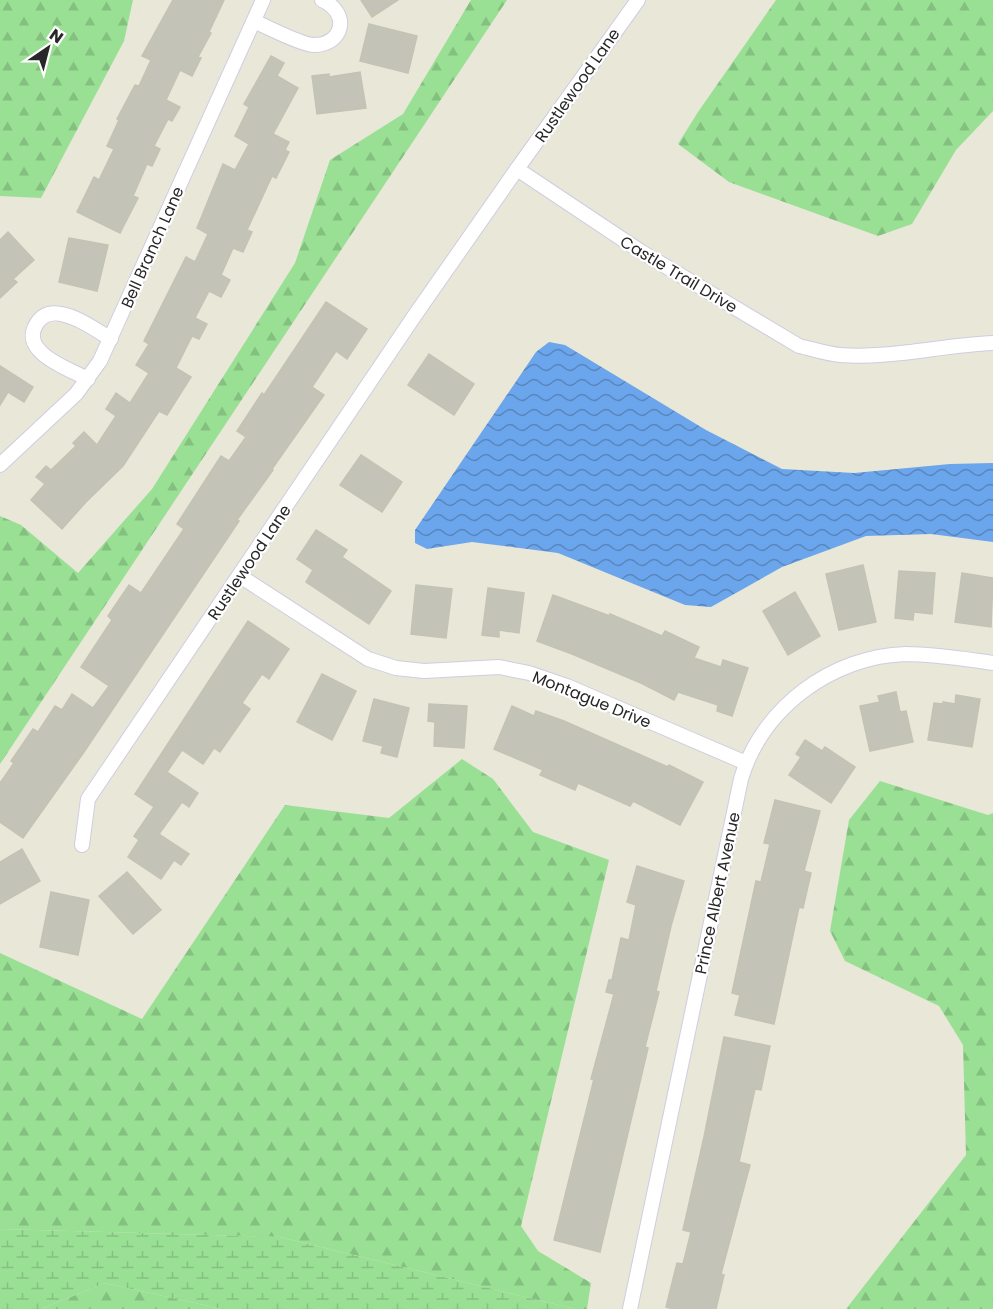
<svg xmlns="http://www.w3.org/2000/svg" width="993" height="1309" font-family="Poppins,sans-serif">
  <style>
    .forest { fill: url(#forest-firs) }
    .wetland { fill: url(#wetland-marsh) }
    .water { fill: url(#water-waves) }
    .building { fill: #c4c3b8; stroke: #c4c3b2; stroke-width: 1.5 }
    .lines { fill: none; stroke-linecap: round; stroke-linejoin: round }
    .street-casing { stroke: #cfcde0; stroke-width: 16 }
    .street { stroke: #fff; stroke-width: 14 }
    .labels { text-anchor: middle; stroke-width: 4.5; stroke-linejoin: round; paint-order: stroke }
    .street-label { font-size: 16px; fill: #272727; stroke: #fff }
  </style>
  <defs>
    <pattern id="forest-firs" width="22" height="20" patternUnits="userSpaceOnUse" patternTransform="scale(1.5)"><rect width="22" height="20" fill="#99e094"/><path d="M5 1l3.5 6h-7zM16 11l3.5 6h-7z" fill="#84c080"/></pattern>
    <pattern id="wetland-marsh" width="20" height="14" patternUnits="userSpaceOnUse" patternTransform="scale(1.5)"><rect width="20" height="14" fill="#99e094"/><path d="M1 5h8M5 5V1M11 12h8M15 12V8" fill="none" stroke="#84c080"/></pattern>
    <pattern id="water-waves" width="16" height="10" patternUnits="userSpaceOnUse" patternTransform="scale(1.5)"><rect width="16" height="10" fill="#6ba5eb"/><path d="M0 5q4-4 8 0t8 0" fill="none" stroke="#5886be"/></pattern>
  </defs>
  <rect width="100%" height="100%" fill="#e9e7d8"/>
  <g class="forest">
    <path d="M 0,0 L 133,0 L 124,41 L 41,198 L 0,196 Z"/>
    <path d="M 471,0 L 507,0 L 0,764 L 0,516 L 21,525 L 78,573 L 152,489 L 295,263 L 330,160 L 403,114 Z"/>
    <path d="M 776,0 L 993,0 L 993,111 L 956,150 L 912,224 L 878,236 L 729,182 L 678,144 L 698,112 Z"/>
    <path d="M 462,759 L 493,779 L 533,832 L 609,860 L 521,1226 L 538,1251 L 591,1283 L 587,1309 L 575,1309 L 280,1237 L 0,1229 L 0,953 L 142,1019 L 285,805 L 389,818 Z"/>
    <path d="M 880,781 L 988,815 L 993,813 L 993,1309 L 846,1309 L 966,1155 L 963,1045 L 939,1006 L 845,961 L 830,931 L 849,820 Z"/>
    <path d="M 105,1283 L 222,1309 L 41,1309 Z"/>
  </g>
  <path class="wetland" d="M 0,1229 L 280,1237 L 575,1309 L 222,1309 L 105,1283 L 41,1309 L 0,1309 Z"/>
  <path class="water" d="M 549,342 L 565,345 L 706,430 L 782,469 L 854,473 L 950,464 L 993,463 L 993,542 L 931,534 L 866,536 L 782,567 L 711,607 L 685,605 L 558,553 L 472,542 L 427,549 L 415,543 L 415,530 L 536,352 Z"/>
  <g class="building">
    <path d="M 173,0 L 224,0 L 209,32 L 211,33 L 198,57 L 201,58 L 192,76 L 180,70 L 166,100 L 180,107 L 172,121 L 168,119 L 154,146 L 160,149 L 152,166 L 147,164 L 133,196 L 138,198 L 120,233 L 77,212 L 94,177 L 99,180 L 114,149 L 107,146 L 119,120 L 117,119 L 135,85 L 139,86 L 151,60 L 142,56 Z"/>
    <path d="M 361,0 L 398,0 L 372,17 Z"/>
    <path d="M 369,24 L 417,36 L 408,73 L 360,61 Z"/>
    <path d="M 271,56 L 284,63 L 277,76 L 298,88 L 273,134 L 289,142 L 285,150 L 289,152 L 276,178 L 272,176 L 247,230 L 252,232 L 243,252 L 233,248 L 221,275 L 230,280 L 221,297 L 209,291 L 195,318 L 207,324 L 199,339 L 192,336 L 176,368 L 191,377 L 167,415 L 159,411 L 123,466 L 86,502 L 62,529 L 31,500 L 45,484 L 36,477 L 46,466 L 51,470 L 76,446 L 73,443 L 84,432 L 97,445 L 116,416 L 106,409 L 116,393 L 130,403 L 149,373 L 136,365 L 149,344 L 144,341 L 186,257 L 195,262 L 208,234 L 197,228 L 223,164 L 235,170 L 249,144 L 235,136 L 249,107 L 244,104 Z"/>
    <path d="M 360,72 L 366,108 L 317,114 L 312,76 L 329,74 L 329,77 Z"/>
    <path d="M 8,232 L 34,260 L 13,279 L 17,282 L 0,298 L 0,240 Z"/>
    <path d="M 69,238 L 108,245 L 97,291 L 59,282 Z"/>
    <path d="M 326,302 L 367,329 L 347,359 L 336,351 L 312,387 L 324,395 L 272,469 L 273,470 L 237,520 L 239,521 L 84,752 L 23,838 L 0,822 L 0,783 L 14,763 L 11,761 L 33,729 L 38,732 L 55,706 L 62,710 L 72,694 L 93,708 L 109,686 L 81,667 L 112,620 L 108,616 L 129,585 L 141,593 L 184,529 L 177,524 L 221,456 L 229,461 L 246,437 L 237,431 L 262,393 L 264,395 Z"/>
    <path d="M 429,354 L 474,384 L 454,415 L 408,385 Z"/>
    <path d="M 0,366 L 33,387 L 24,402 L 8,392 L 0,405 Z"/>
    <path d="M 361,455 L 402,482 L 382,512 L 340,485 Z"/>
    <path d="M 316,530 L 347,550 L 342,557 L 391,591 L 369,624 L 306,582 L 313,570 L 297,559 Z"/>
    <path d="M 863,565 L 876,622 L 839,630 L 826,574 Z"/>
    <path d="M 899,571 L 935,573 L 932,614 L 914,612 L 913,620 L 895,618 Z"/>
    <path d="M 962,573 L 993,578 L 991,627 L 955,622 Z"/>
    <path d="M 416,585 L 452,589 L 446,638 L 411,634 Z"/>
    <path d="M 488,588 L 524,593 L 519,633 L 499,630 L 499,637 L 482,635 Z"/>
    <path d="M 795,592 L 820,636 L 788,655 L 763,611 Z"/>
    <path d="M 553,595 L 610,616 L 610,614 L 662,636 L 665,631 L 699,647 L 694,658 L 721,667 L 723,660 L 748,668 L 732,716 L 717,711 L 718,705 L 678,692 L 674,700 L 641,683 L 572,654 L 537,641 Z"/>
    <path d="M 248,621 L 289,649 L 269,679 L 262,674 L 242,703 L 250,709 L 220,752 L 214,748 L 203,764 L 182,750 L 167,772 L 198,793 L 189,807 L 182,802 L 159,834 L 189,854 L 181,865 L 174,860 L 161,879 L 128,857 L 139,840 L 134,836 L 154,807 L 135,794 Z"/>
    <path d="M 322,674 L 356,691 L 332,740 L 297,722 Z"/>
    <path d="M 896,692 L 900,712 L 906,711 L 913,742 L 870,751 L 860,706 L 880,702 L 878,696 Z"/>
    <path d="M 956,695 L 980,699 L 972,747 L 928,740 L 934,703 L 943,704 L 943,702 L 955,704 Z"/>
    <path d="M 374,699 L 409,708 L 397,757 L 381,753 L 383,746 L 363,741 Z"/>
    <path d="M 429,704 L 467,706 L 464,748 L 434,746 L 435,722 L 428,721 Z"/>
    <path d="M 512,706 L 534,716 L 536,711 L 564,721 L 668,767 L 669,765 L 703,782 L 680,825 L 633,801 L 630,806 L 578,783 L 575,790 L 540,775 L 543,770 L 494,749 Z"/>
    <path d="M 805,740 L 822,751 L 825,747 L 855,767 L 831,803 L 789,775 L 801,757 L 796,754 Z"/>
    <path d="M 775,800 L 820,811 L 804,871 L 811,873 L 803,908 L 799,907 L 774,1024 L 735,1015 L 740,995 L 732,993 L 756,881 L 761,882 L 770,844 L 764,843 Z"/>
    <path d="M 22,849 L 40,881 L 0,904 L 0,862 Z"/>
    <path d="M 637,866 L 684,881 L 671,926 L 656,991 L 659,992 L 645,1047 L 648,1048 L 600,1252 L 554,1240 L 594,1079 L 591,1079 L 614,994 L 606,992 L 609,980 L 612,980 L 621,938 L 629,940 L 636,905 L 627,902 Z"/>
    <path d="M 127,872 L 161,910 L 133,934 L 99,896 Z"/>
    <path d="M 51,892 L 89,900 L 78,955 L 40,947 Z"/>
    <path d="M 724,1037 L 770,1046 L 761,1090 L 755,1089 L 739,1162 L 750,1165 L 721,1274 L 724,1275 L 716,1309 L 673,1309 L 666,1307 L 677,1263 L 683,1264 L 691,1232 L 683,1230 L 704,1137 Z"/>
  </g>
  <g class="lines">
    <g class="street-casing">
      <g id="street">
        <path d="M 254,21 C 267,27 302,45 314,45 C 343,45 351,13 322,0"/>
        <path d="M 517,169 L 638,0"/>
        <path d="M 88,379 C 69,369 18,352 37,323 C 43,314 51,312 61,314 C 78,317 96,330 111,339"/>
        <path d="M 0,465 L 76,394 L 100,361 L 263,0"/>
        <path d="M 240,576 L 368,659 L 396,668 L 424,671 L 499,667 L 529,673 L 567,686 L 746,763"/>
        <path d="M 82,845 L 88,799 L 415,315 L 517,169 L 640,251 L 799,346 C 813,349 826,354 840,355 C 889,359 943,345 993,343"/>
        <path d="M 630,1309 L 741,779 C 762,708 832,656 906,654 C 935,654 964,659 993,663"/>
      </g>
    </g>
    <use href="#street" class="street"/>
  </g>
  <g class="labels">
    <g class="street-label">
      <text transform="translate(577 85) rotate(-55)" y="6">Rustlewood Lane</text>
      <text transform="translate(152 247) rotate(-66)" y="6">Bell Branch Lane</text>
      <text transform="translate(679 274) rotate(31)" y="6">Castle Trail Drive</text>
      <text transform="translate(249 562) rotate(-56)" y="6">Rustlewood Lane</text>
      <text transform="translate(592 699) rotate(22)" y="6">Montague Drive</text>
      <text transform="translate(717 893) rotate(-78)" y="6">Prince Albert Avenue</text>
    </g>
  </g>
  <g transform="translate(48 48) rotate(35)" stroke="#ffffff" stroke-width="4.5" paint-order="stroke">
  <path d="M0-4.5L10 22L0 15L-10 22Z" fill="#272727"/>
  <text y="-9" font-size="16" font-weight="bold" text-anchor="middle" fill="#272727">N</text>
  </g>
</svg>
